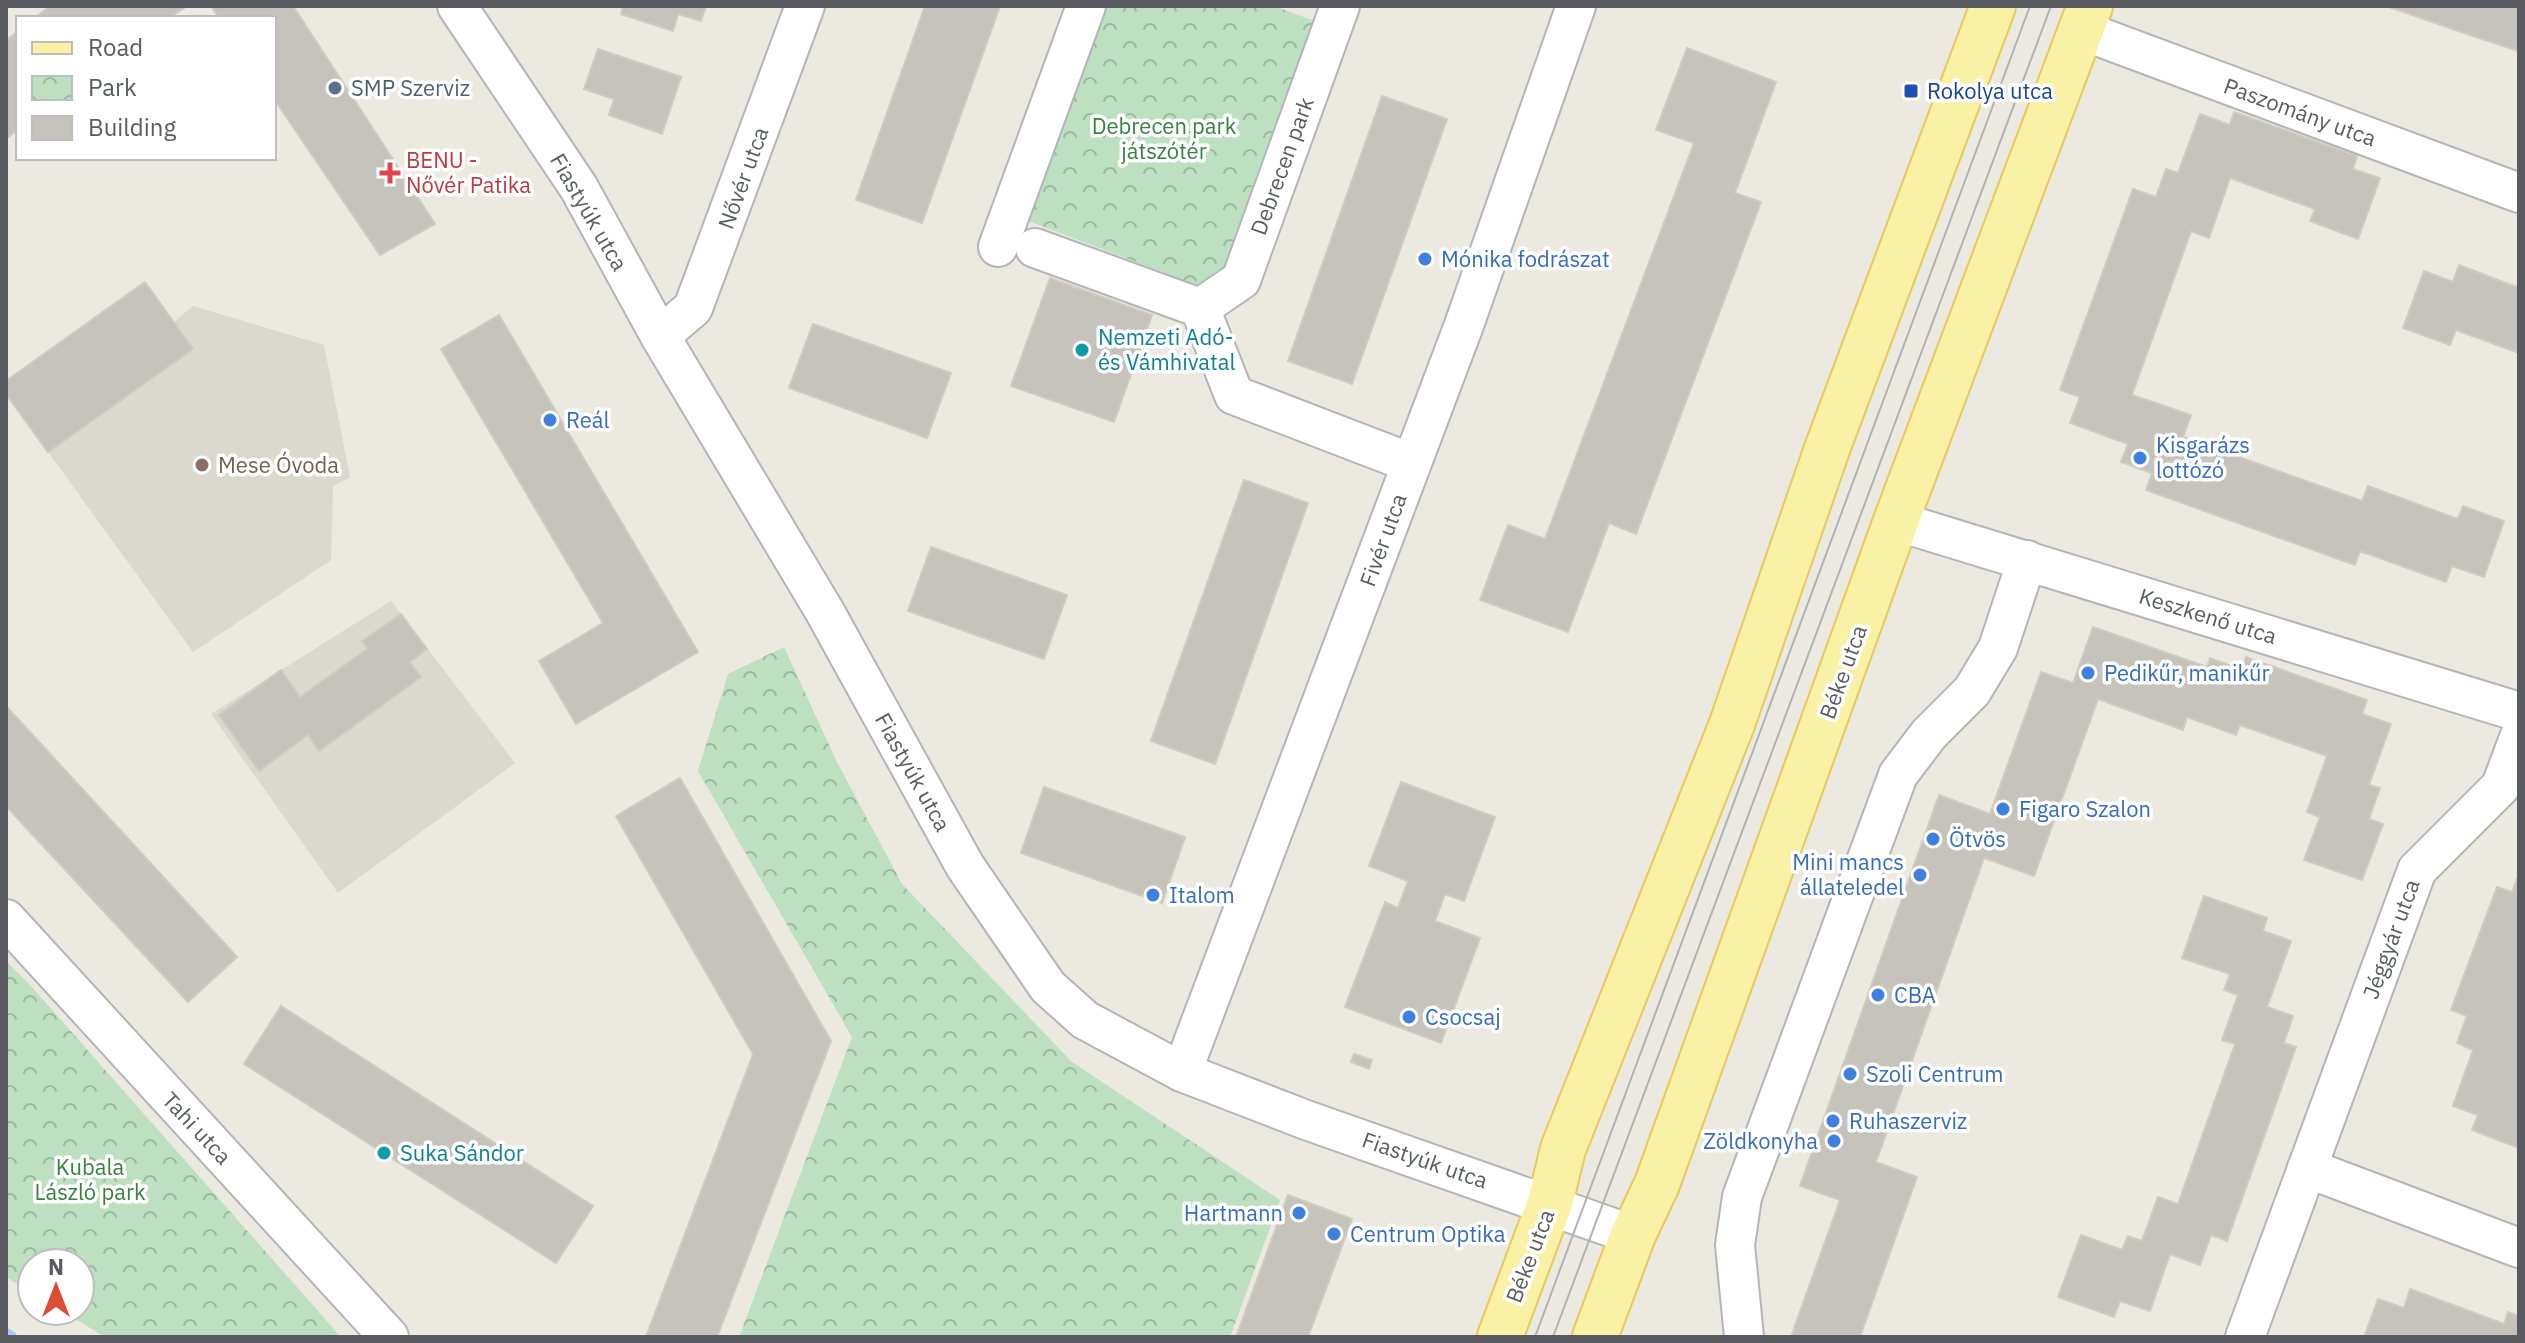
<svg xmlns="http://www.w3.org/2000/svg" width="2525" height="1343" font-family="'IBM Plex Sans',sans-serif">
  <style>
    .education { fill: #dbd8ce }
    .park { fill: url(#park-crowns) }
    .lines { fill: none; stroke-linecap: round; stroke-linejoin: round }
    .stream { stroke: #a2cdf9; stroke-width: 12 }
    .building { fill: #c6c3bd; stroke: #cfcbbf; stroke-width: 2 }
    .minor-casing { stroke: #b3b5ba; stroke-width: 42 }
    .major-casing { stroke: #e7ca5c; stroke-width: 48 }
    .minor { stroke: #fff; stroke-width: 38 }
    .major { stroke: #f9f2a6; stroke-width: 44 }
    .tram { stroke: #b1b2b2; stroke-width: 2 }
    .service-dot { fill: #5c6f8a; stroke: #fff; stroke-width: 3 }
    .transit-dot { fill: #1a4fb4; stroke: #fff; stroke-width: 3 }
    .health-dot { fill: #e0444e; stroke: #fff; stroke-width: 3 }
    .shop-dot { fill: #3f7fe0; stroke: #fff; stroke-width: 3 }
    .culture-dot { fill: #0f9aa8; stroke: #fff; stroke-width: 3 }
    .education-dot { fill: #8d6e63; stroke: #fff; stroke-width: 3 }
    .labels { text-anchor: middle; stroke-width: 7; stroke-linejoin: round; paint-order: stroke }
    .service-label { font-size: 22px; fill: #4e5e75; stroke: #fff; text-anchor: start }
    .transit-label { font-size: 22px; fill: #164399; stroke: #fff; text-anchor: start }
    .street-label { font-size: 22px; fill: #595b60; stroke: #fff }
    .park-label { font-size: 22px; fill: #397f41; stroke: #fff }
    .health-label { font-size: 22px; fill: #be3a42; stroke: #fff; text-anchor: start }
    .shop-label { font-size: 22px; fill: #366cbe; stroke: #fff; text-anchor: start }
    .culture-label { font-size: 22px; fill: #0d838f; stroke: #fff; text-anchor: start }
    .education-label { font-size: 22px; fill: #785e54; stroke: #fff; text-anchor: start }
  </style>
  <defs>
    <pattern id="park-crowns" width="20" height="18" patternUnits="userSpaceOnUse" patternTransform="scale(2)"><rect width="20" height="18" fill="#bde1c0"/><path d="M2 6a3 3 0 1 1 6 0M12 15a3 3 0 1 1 6 0" fill="none" stroke="#9db99f"/></pattern>
  </defs>
  <rect width="100%" height="100%" fill="#ebe9e0"/>
  <g class="education">
    <path d="M 145,282 L 174,322 L 193,306 L 324,345 L 350,477 L 333,486 L 331,560 L 193,652 L 6,394 L 6,381 Z"/>
    <path d="M 391,601 L 515,763 L 338,893 L 211,714 Z"/>
  </g>
  <g class="park">
    <path d="M 1098,6 L 1274,6 L 1320,23 L 1231,270 L 1199,286 L 1023,219 Z"/>
    <path d="M 784,647 L 837,762 L 902,884 L 1072,1062 L 1280,1200 L 1230,1337 L 739,1337 L 852,1037 L 698,771 L 728,674 Z"/>
    <path d="M 6,961 L 31,986 L 341,1337 L 105,1337 L 62,1311 L 80,1311 L 80,1263 L 32,1263 L 32,1293 L 6,1277 Z"/>
  </g>
  <g class="lines">
    <path class="stream" d="M 6,1334 L 11,1337"/>
  </g>
  <g class="building">
    <path d="M 50,6 L 187,6 L 169,18 L 35,18 Z"/>
    <path d="M 211,6 L 293,6 L 435,224 L 380,255 L 274,99 L 274,18 L 219,18 Z"/>
    <path d="M 623,6 L 706,6 L 701,21 L 678,14 L 673,31 L 621,14 Z"/>
    <path d="M 925,6 L 1000,6 L 922,223 L 856,200 Z"/>
    <path d="M 2386,6 L 2519,6 L 2519,51 L 2473,36 Z"/>
    <path d="M 18,31 L 18,129 L 6,139 L 6,41 Z"/>
    <path d="M 1687,48 L 1776,82 L 1735,193 L 1761,202 L 1636,534 L 1609,523 L 1568,632 L 1480,600 L 1508,525 L 1545,539 L 1694,143 L 1656,130 Z"/>
    <path d="M 598,49 L 681,77 L 662,134 L 609,115 L 614,99 L 584,89 Z"/>
    <path d="M 1382,96 L 1447,119 L 1352,384 L 1288,361 Z"/>
    <path d="M 2234,112 L 2357,156 L 2353,169 L 2380,178 L 2358,239 L 2310,221 L 2315,209 L 2230,178 L 2209,238 L 2191,231 L 2132,395 L 2191,415 L 2183,437 L 2362,501 L 2368,486 L 2458,519 L 2463,506 L 2504,521 L 2484,577 L 2452,566 L 2446,582 L 2360,551 L 2355,565 L 2146,490 L 2152,473 L 2121,462 L 2128,444 L 2070,423 L 2080,397 L 2060,390 L 2133,189 L 2156,197 L 2166,169 L 2178,173 L 2200,114 L 2230,125 Z"/>
    <path d="M 2459,265 L 2519,288 L 2519,353 L 2456,330 L 2450,345 L 2403,328 L 2424,271 L 2453,282 Z"/>
    <path d="M 1050,278 L 1152,315 L 1114,422 L 1011,386 Z"/>
    <path d="M 145,282 L 193,349 L 48,452 L 6,394 L 6,381 Z"/>
    <path d="M 499,315 L 698,652 L 576,724 L 539,661 L 603,623 L 441,349 Z"/>
    <path d="M 813,324 L 951,373 L 927,438 L 789,388 Z"/>
    <path d="M 1244,480 L 1308,503 L 1215,764 L 1151,741 Z"/>
    <path d="M 931,547 L 1067,595 L 1044,659 L 908,611 Z"/>
    <path d="M 401,614 L 427,649 L 410,662 L 421,677 L 319,751 L 308,735 L 259,771 L 219,715 L 281,670 L 300,697 L 367,649 L 362,641 Z"/>
    <path d="M 2093,627 L 2207,667 L 2210,658 L 2242,670 L 2246,657 L 2367,700 L 2362,714 L 2391,724 L 2369,785 L 2380,788 L 2369,819 L 2383,824 L 2362,880 L 2304,860 L 2320,817 L 2307,812 L 2327,756 L 2240,725 L 2236,735 L 2187,717 L 2183,730 L 2098,699 L 2034,876 L 1984,858 L 1876,1162 L 1917,1177 L 1860,1337 L 1791,1337 L 1840,1200 L 1800,1186 L 1939,795 L 1990,814 L 2041,672 L 2073,683 Z"/>
    <path d="M 6,706 L 237,957 L 188,1002 L 6,806 Z"/>
    <path d="M 680,778 L 831,1041 L 717,1337 L 646,1337 L 753,1054 L 616,816 Z"/>
    <path d="M 1401,782 L 1495,817 L 1464,901 L 1445,894 L 1435,921 L 1480,938 L 1441,1043 L 1345,1007 L 1385,902 L 1398,908 L 1408,881 L 1369,866 Z"/>
    <path d="M 1044,787 L 1185,837 L 1162,903 L 1021,853 Z"/>
    <path d="M 2519,874 L 2519,1148 L 2472,1130 L 2478,1115 L 2453,1106 L 2473,1050 L 2457,1043 L 2467,1016 L 2451,1010 L 2497,887 L 2512,892 Z"/>
    <path d="M 2204,896 L 2267,918 L 2263,931 L 2291,941 L 2267,1007 L 2293,1016 L 2284,1043 L 2296,1047 L 2227,1241 L 2211,1235 L 2200,1265 L 2170,1254 L 2150,1311 L 2120,1301 L 2114,1317 L 2058,1297 L 2081,1235 L 2122,1250 L 2128,1236 L 2142,1241 L 2158,1197 L 2178,1204 L 2235,1044 L 2222,1040 L 2238,995 L 2224,990 L 2230,974 L 2182,958 Z"/>
    <path d="M 281,1006 L 593,1206 L 556,1263 L 244,1064 Z"/>
    <path d="M 1354,1054 L 1372,1060 L 1369,1069 L 1351,1062 Z"/>
    <path d="M 1288,1195 L 1352,1219 L 1308,1337 L 1236,1337 Z"/>
    <path d="M 2410,1289 L 2504,1324 L 2508,1312 L 2519,1316 L 2519,1337 L 2364,1337 L 2378,1299 L 2404,1308 Z"/>
  </g>
  <g class="lines">
    <g class="minor-casing">
      <g id="minor">
        <path d="M 457,6 L 579,188 L 660,336 L 825,612 L 965,866 L 1048,987 L 1085,1020 L 1182,1072 L 1306,1120 L 1633,1235"/>
        <path d="M 2081,30 L 2519,193"/>
        <path d="M 998,247 L 1086,6"/>
        <path d="M 1035,248 L 1200,308 L 1234,395 L 1411,463"/>
        <path d="M 1200,308 L 1241,280 L 1340,6"/>
        <path d="M 660,336 L 693,308 L 805,6"/>
        <path d="M 1896,521 L 2519,712"/>
        <path d="M 6,919 L 389,1337"/>
        <path d="M 1182,1072 L 1464,325 L 1576,6"/>
        <path d="M 2307,1168 L 2519,1248"/>
        <path d="M 1744,1337 L 1735,1245 L 1742,1197 L 1898,775 L 1929,734 L 1972,691 L 1998,648 L 2027,560"/>
        <path d="M 2245,1337 L 2417,870 L 2501,786 L 2519,738"/>
      </g>
    </g>
    <g class="major-casing">
      <g id="major">
        <path d="M 1500,1337 L 1550,1203 L 1563,1149 L 1732,724 L 1827,449 L 1993,6"/>
        <path d="M 1595,1337 L 1633,1235 L 1657,1184 L 1896,521 L 2090,6"/>
      </g>
    </g>
    <use href="#minor" class="minor"/>
    <use href="#major" class="major"/>
    <g class="tram">
      <path d="M 1535,1337 L 2030,6"/>
      <path d="M 1553,1337 L 2051,6"/>
    </g>
  </g>
  <circle class="service-dot" cx="335" cy="88" r="8"/>
  <rect class="transit-dot" x="1903" y="83" width="16" height="16" rx="4"/>
  <path class="health-dot" d="M386 161h8v8h8v8h-8v8h-8v-8h-8v-8h8z"/>
  <g class="shop-dot">
    <circle cx="1425" cy="259" r="8"/>
    <circle cx="550" cy="420" r="8"/>
    <circle cx="2140" cy="458" r="8"/>
    <circle cx="2088" cy="673" r="8"/>
    <circle cx="2003" cy="809" r="8"/>
    <circle cx="1933" cy="839" r="8"/>
    <circle cx="1920" cy="875" r="8"/>
    <circle cx="1153" cy="895" r="8"/>
    <circle cx="1878" cy="995" r="8"/>
    <circle cx="1409" cy="1017" r="8"/>
    <circle cx="1850" cy="1074" r="8"/>
    <circle cx="1833" cy="1121" r="8"/>
    <circle cx="1834" cy="1141" r="8"/>
    <circle cx="1299" cy="1213" r="8"/>
    <circle cx="1334" cy="1234" r="8"/>
  </g>
  <g class="culture-dot">
    <circle cx="1082" cy="350" r="8"/>
    <circle cx="384" cy="1153" r="8"/>
  </g>
  <circle class="education-dot" cx="202" cy="465" r="8"/>
  <g class="labels">
    <g class="service-label">
      <text x="351" y="96">SMP Szerviz</text>
    </g>
    <g class="transit-label">
      <text x="1927" y="99">Rokolya utca</text>
    </g>
    <g class="street-label">
      <text transform="translate(2300 112) rotate(20)" y="8">Paszomány utca</text>
      <text transform="translate(1282 166) rotate(-70)" y="8">Debrecen park</text>
      <text transform="translate(743 178) rotate(-70)" y="8">Nővér utca</text>
      <text transform="translate(589 212) rotate(60)" y="8">Fiastyúk utca</text>
      <text transform="translate(1383 540) rotate(-70)" y="8">Fivér utca</text>
      <text transform="translate(2208 616) rotate(17)" y="8">Keszkenő utca</text>
      <text transform="translate(1843 672) rotate(-70)" y="8">Béke utca</text>
      <text transform="translate(913 772) rotate(61)" y="8">Fiastyúk utca</text>
      <text transform="translate(2391 939) rotate(-70)" y="8">Jéggyár utca</text>
      <text transform="translate(197 1128) rotate(47)" y="8">Tahi utca</text>
      <text transform="translate(1425 1160) rotate(19)" y="8">Fiastyúk utca</text>
      <text transform="translate(1530 1256) rotate(-69)" y="8">Béke utca</text>
    </g>
    <g class="park-label">
      <text x="1164" y="134">Debrecen park<tspan x="1164" dy="25">játszótér</tspan></text>
      <text x="90" y="1175">Kubala<tspan x="90" dy="25">László park</tspan></text>
    </g>
    <g class="health-label">
      <text x="406" y="168">BENU -<tspan x="406" dy="25">Nővér Patika</tspan></text>
    </g>
    <g class="shop-label">
      <text x="1441" y="267">Mónika fodrászat</text>
      <text x="566" y="428">Reál</text>
      <text x="2156" y="453">Kisgarázs<tspan x="2156" dy="25">lottózó</tspan></text>
      <text x="2104" y="681">Pedikűr, manikűr</text>
      <text x="2019" y="817">Figaro Szalon</text>
      <text x="1949" y="847">Ötvös</text>
      <text x="1904" y="870" text-anchor="end">Mini mancs<tspan x="1904" dy="25">állateledel</tspan></text>
      <text x="1169" y="903">Italom</text>
      <text x="1894" y="1003">CBA</text>
      <text x="1425" y="1025">Csocsaj</text>
      <text x="1866" y="1082">Szoli Centrum</text>
      <text x="1849" y="1129">Ruhaszerviz</text>
      <text x="1818" y="1149" text-anchor="end">Zöldkonyha</text>
      <text x="1283" y="1221" text-anchor="end">Hartmann</text>
      <text x="1350" y="1242">Centrum Optika</text>
    </g>
    <g class="culture-label">
      <text x="1098" y="345">Nemzeti Adó-<tspan x="1098" dy="25">és Vámhivatal</tspan></text>
      <text x="400" y="1161">Suka Sándor</text>
    </g>
    <g class="education-label">
      <text x="218" y="473">Mese Óvoda</text>
    </g>
  </g>
  <rect width="2525" height="1343" fill="none" stroke="#595b60" stroke-width="16"/>
  <rect x="16" y="16" width="260" height="144" fill="#ffffff" stroke="#bdbdbf" stroke-width="2"/>
  <rect x="32" y="42" width="40" height="12" fill="#f9f2a6" stroke="#bdbdbf" stroke-width="2"/>
  <text x="88" y="56" font-size="24" fill="#595b60">Road</text>
  <rect x="32" y="76" width="40" height="24" fill="url(#park-crowns)" stroke="#bdbdbf" stroke-width="2"/>
  <text x="88" y="96" font-size="24" fill="#595b60">Park</text>
  <rect x="32" y="116" width="40" height="24" fill="#c6c3bd" stroke="#bdbdbf" stroke-width="2"/>
  <text x="88" y="136" font-size="24" fill="#595b60">Building</text>
  <g transform="translate(56 1287)"><circle r="38" fill="#ffffff" stroke="#bdbdbf" stroke-width="2"/>
  <path d="M0-6L14 30L0 20L-14 30Z" fill="#dd4d34"/>
  <text y="-12" font-size="22" font-weight="bold" text-anchor="middle" fill="#595b60">N</text>
  </g>
</svg>
